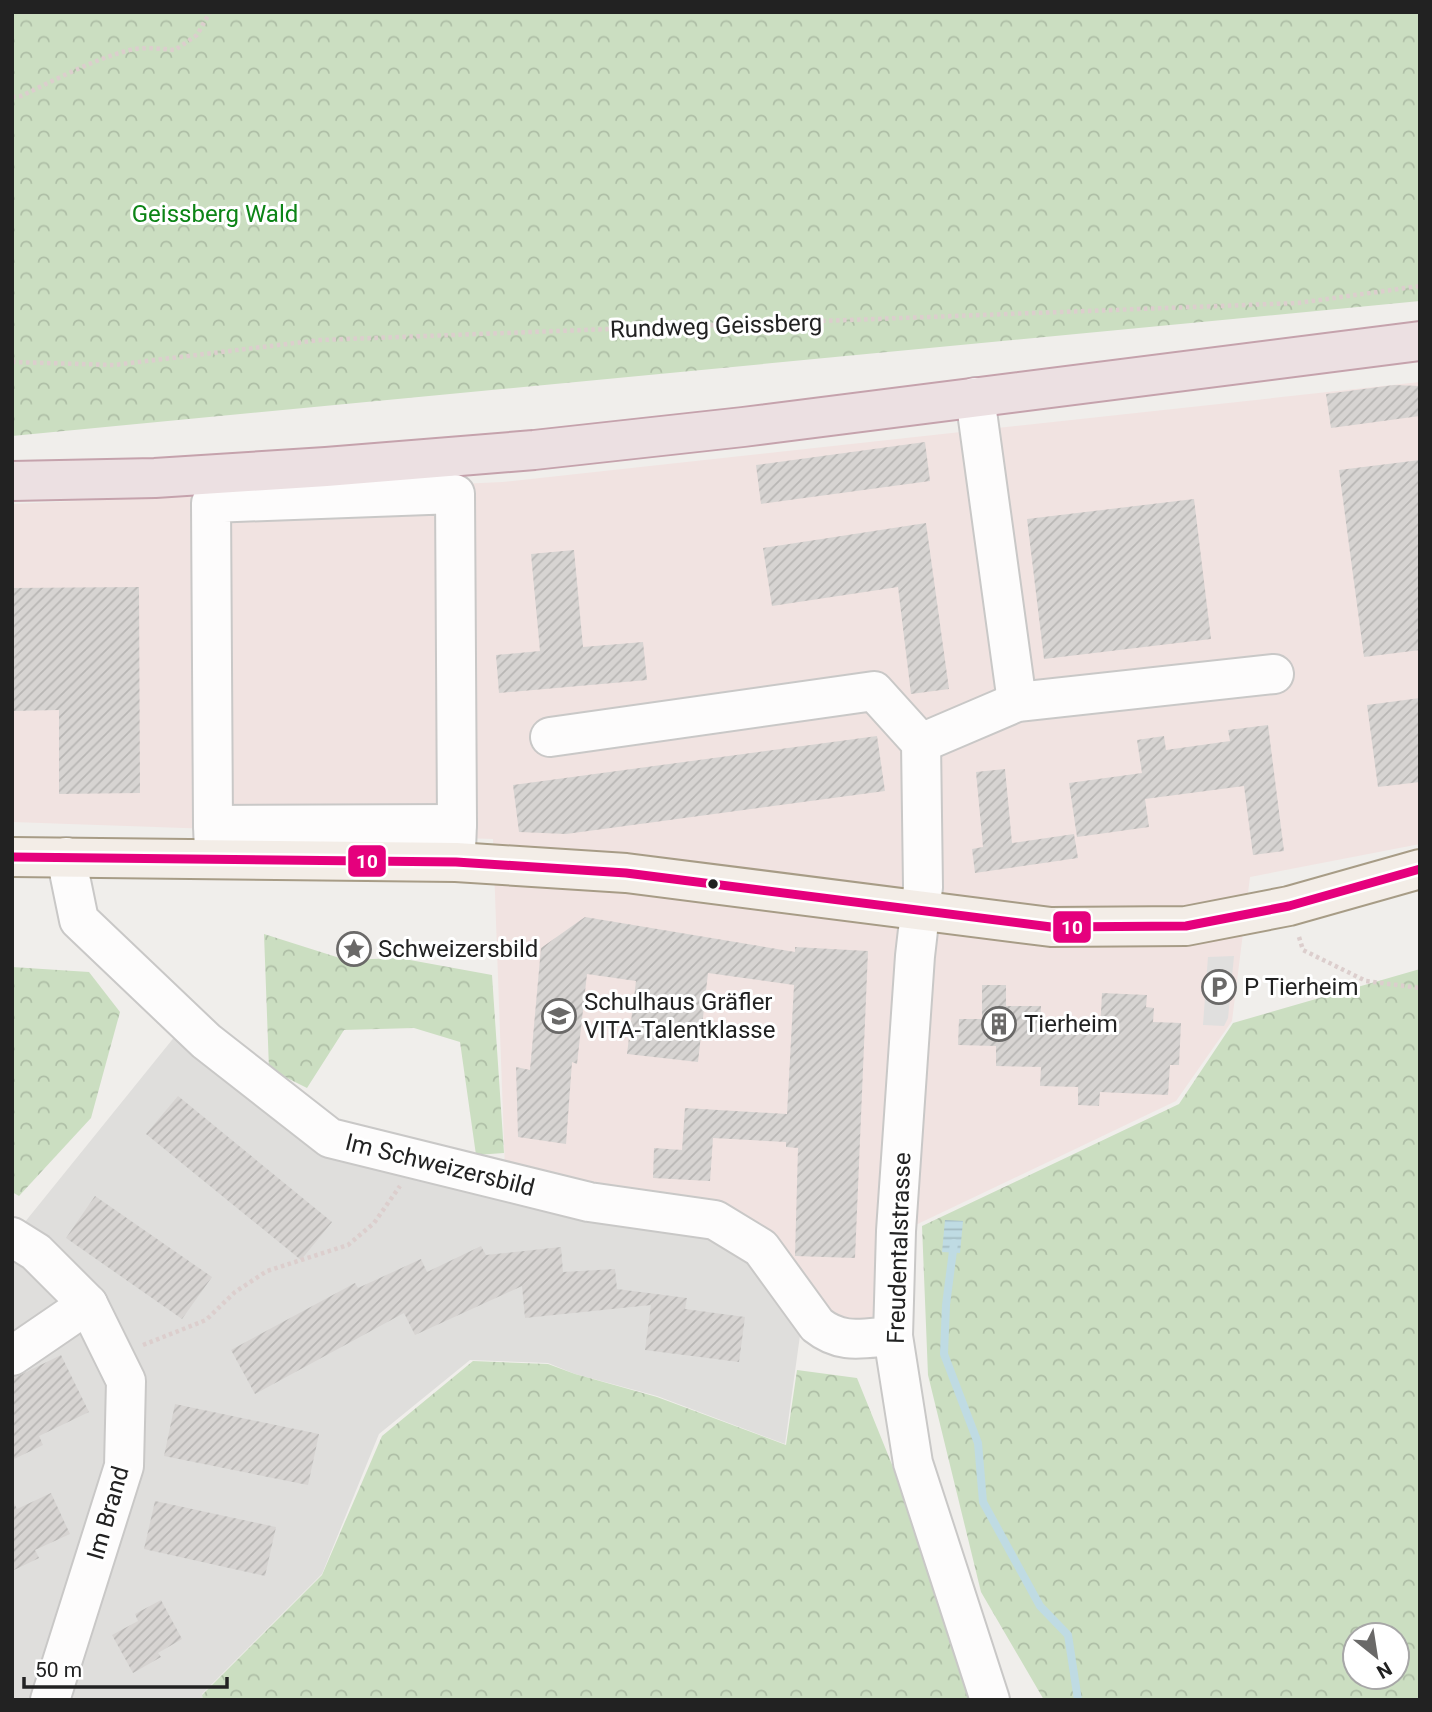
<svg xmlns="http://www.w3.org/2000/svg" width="1432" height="1712" font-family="Roboto,sans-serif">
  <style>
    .residential { fill: #dfdedc }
    .commercial { fill: #f1e3e1 }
    .forest { fill: url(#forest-crowns); fill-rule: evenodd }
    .parking { fill: #e0dfde }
    .water { fill: url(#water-rules) }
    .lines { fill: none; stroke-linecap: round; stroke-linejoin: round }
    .stream { stroke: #bfdbe3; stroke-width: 8 }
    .building { fill: url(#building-hatch) }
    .minor-casing { stroke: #c9c8c7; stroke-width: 42 }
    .major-casing { stroke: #a79c86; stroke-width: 42 }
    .highway-casing { stroke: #c5a2ac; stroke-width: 42 }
    .path { stroke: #dccecd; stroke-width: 4.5; stroke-dasharray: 3.5 3.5; stroke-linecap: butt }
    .minor { stroke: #fdfcfc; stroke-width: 38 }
    .major { stroke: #f3ede7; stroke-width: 38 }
    .highway { stroke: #ece0e2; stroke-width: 38 }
    .bus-1-casing { stroke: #fff; stroke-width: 14 }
    .bus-1 { stroke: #e5007d; stroke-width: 9 }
    .bus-dot { fill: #222; stroke: #fff; stroke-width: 2.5 }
    .labels { text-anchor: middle; stroke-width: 6; stroke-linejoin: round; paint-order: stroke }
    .park-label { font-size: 24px; fill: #0c8416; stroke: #fff }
    .street-label { font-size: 24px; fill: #222; stroke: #fff }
    .poi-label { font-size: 24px; fill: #222; stroke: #fff; text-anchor: start }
    .line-badge { stroke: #fff; stroke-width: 2.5 }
    .badge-label { font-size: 19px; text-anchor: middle; font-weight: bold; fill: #fff }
  </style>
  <defs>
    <pattern id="forest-crowns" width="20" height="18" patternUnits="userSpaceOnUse" patternTransform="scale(1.75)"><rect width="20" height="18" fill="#cbdec1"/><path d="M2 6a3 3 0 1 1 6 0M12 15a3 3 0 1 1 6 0" fill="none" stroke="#aebea6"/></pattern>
    <pattern id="water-rules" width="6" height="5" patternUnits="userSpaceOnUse" patternTransform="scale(1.75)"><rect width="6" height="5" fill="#bfdbe3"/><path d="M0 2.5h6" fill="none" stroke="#a4bcc2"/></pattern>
    <pattern id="building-hatch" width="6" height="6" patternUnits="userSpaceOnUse" patternTransform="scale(1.75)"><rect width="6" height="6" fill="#d7d4d2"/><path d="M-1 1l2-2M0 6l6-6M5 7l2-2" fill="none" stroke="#b8b6b4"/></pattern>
  </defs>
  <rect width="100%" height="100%" fill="#f0eeeb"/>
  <path class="residential" d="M 180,1030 L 320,1144 L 702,1228 L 757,1257 L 802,1321 L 785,1444 L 657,1396 L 575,1374 L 548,1363 L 470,1360 L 379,1434 L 322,1574 L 202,1694 L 203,1700 L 12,1700 L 12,1238 Z"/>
  <path class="commercial" d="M 1420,382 L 1420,844 L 1250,877 L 1232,1021 L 1176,1101 L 882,1241 L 879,1327 L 824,1320 L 770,1239 L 505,1170 L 493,839 L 12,822 L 12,504 L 503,482 Z"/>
  <g class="forest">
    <path d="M 12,12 L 1420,12 L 1420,301 L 12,436 Z"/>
    <path d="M 264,934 L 346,960 L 399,958 L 492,975 L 504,1153 L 476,1155 L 460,1042 L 414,1028 L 344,1030 L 307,1088 L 269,1069 Z"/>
    <path d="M 12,967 L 89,972 L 120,1012 L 91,1118 L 19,1196 L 12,1192 Z"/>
    <path d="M 1420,969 L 1420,1700 L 1044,1700 L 981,1592 L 928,1375 L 922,1226 L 1179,1104 L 1233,1023 ZM 1355,1635 L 1397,1635 L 1397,1677 L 1355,1677 Z"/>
    <path d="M 473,1361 L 548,1364 L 575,1374 L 657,1397 L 786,1445 L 797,1370 L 857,1378 L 918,1529 L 975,1700 L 203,1700 L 202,1695 L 322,1575 L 382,1436 Z"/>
  </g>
  <path class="parking" d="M 1234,956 L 1228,1018 L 1224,1026 L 1203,1025 L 1208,957 Z"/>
  <path class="water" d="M 945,1220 L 963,1221 L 960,1253 L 942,1252 Z"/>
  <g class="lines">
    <path class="stream" d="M 954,1243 L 946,1305 L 944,1354 L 978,1443 L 983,1502 L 1040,1606 L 1068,1635 L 1078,1700"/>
  </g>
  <g class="building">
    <path d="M 1394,385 L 1420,386 L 1420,416 L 1331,428 L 1326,394 Z"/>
    <path d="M 925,442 L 930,481 L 761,504 L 756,465 Z"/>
    <path d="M 1420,460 L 1420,650 L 1364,657 L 1339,470 Z"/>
    <path d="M 1194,499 L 1211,639 L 1044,659 L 1027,519 Z"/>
    <path d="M 926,523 L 949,689 L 911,694 L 898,587 L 772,606 L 763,548 Z"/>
    <path d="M 574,550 L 583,647 L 643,642 L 647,680 L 499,693 L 496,655 L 540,651 L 531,554 Z"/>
    <path d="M 139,587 L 140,793 L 59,794 L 59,710 L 12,711 L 12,588 Z"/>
    <path d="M 1420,698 L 1420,782 L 1378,787 L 1367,705 Z"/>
    <path d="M 1268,725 L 1284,851 L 1253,855 L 1244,786 L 1145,799 L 1149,827 L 1077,837 L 1069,783 L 1142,773 L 1137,740 L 1164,736 L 1166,750 L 1230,741 L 1228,730 Z"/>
    <path d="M 877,736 L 885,791 L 566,834 L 519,832 L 513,785 Z"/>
    <path d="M 1005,769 L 1012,843 L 1074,834 L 1078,858 L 975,873 L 972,849 L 983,847 L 976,772 Z"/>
    <path d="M 585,917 L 795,952 L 795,947 L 868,951 L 855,1258 L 795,1256 L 798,1148 L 786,1147 L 786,1142 L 713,1138 L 710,1181 L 653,1178 L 654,1148 L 682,1150 L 685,1108 L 787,1114 L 794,985 L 708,973 L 698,1062 L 627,1054 L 636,981 L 587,974 L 577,1064 L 572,1062 L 566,1144 L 518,1137 L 516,1067 L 530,1070 L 541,948 Z"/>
    <path d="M 982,985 L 1006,985 L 1006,1006 L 1041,1006 L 1040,1029 L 1100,1031 L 1102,993 L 1147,995 L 1146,1007 L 1154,1008 L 1153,1022 L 1181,1023 L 1179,1065 L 1170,1065 L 1168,1095 L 1100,1092 L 1099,1106 L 1078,1105 L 1078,1087 L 1040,1086 L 1041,1067 L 996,1066 L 996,1046 L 958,1045 L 959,1019 L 982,1019 Z"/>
    <path d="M 178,1096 L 332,1222 L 301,1260 L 146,1134 Z"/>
    <path d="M 95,1196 L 212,1277 L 182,1319 L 66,1238 Z"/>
    <path d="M 481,1246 L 486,1255 L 561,1247 L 563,1272 L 615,1269 L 617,1289 L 687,1298 L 685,1309 L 745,1317 L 739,1362 L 645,1350 L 651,1305 L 525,1318 L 522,1286 L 415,1335 L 404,1313 L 255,1394 L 231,1350 L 355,1283 L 358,1288 L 421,1259 L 427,1272 Z"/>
    <path d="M 61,1355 L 89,1412 L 39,1436 L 43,1445 L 12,1460 L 12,1379 Z"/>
    <path d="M 175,1404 L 319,1434 L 308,1485 L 164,1456 Z"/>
    <path d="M 51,1493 L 70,1534 L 35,1550 L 39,1558 L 12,1571 L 12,1499 L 17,1509 Z"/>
    <path d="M 155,1501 L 276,1527 L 265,1576 L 144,1549 Z"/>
    <path d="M 161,1600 L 182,1639 L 158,1653 L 161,1657 L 133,1673 L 112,1635 L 138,1621 L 135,1614 Z"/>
  </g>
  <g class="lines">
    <g class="minor-casing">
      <g id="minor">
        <path d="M 975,397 L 1017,702"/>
        <path d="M 550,737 L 874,691 L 921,743 L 923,887 L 915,956 L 896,1231 L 893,1336 L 913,1463 L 990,1700"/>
        <path d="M 921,743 L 1017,702 L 1274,674"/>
        <path d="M 213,825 L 211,503 L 455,494 L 457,824"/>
        <path d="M 214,852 L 213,825 L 457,824 L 456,850"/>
        <path d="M 66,857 L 79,920 L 206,1041 L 330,1138 L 589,1202 L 715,1220 L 761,1248 L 817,1325 C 842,1345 863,1338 893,1336"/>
        <path d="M 12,1237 L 36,1252 L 88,1304 L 126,1381 L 124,1466 L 50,1700"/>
        <path d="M 12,1356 L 88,1304"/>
      </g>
    </g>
    <g class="major-casing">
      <path id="major" d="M 12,857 L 456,862 L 626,873 L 1051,927 L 1186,926 L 1289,906 L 1420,869"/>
    </g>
    <g class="highway-casing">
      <path id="highway" d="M 12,481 L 155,478 L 326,467 L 534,450 L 743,427 L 1420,341"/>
    </g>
    <g class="path">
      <path d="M 22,12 L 33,12"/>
      <path d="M 12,97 L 21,96 C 55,80 90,61 126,51 C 142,46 160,49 175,50 L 197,35 L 210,12"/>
      <path d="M 12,362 L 114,365 L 320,340 L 1298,303 L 1420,286"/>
      <path d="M 1299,937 L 1303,950 L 1366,981 L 1420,988"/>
      <path d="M 143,1345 L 206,1320 L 235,1292 L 267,1271 L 348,1245 L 374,1223 L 400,1186"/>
    </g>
    <use href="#minor" class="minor"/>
    <use href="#major" class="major"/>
    <use href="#highway" class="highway"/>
    <g class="bus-1-casing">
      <path id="bus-1" d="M 12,857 L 456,862 L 626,873 L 1051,927 L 1186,926 L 1289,906 L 1420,869"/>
    </g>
    <use href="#bus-1" class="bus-1"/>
  </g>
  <defs>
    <g id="sight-ring" transform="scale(1.75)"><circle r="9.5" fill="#fff" stroke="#6a6968" stroke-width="1.5"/><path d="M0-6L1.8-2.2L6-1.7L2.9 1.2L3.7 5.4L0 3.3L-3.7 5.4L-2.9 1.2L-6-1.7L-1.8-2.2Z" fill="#6a6968"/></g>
    <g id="parking-ring" transform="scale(1.75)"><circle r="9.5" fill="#fff" stroke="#6a6968" stroke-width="1.5"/><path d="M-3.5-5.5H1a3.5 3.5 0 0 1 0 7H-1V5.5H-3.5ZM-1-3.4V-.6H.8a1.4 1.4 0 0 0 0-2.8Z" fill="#6a6968"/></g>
    <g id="school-ring" transform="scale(1.75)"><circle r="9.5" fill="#fff" stroke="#6a6968" stroke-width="1.5"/><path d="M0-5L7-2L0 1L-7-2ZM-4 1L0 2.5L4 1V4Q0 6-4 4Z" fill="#6a6968"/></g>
    <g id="building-ring" transform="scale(1.75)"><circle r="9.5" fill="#fff" stroke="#6a6968" stroke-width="1.5"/><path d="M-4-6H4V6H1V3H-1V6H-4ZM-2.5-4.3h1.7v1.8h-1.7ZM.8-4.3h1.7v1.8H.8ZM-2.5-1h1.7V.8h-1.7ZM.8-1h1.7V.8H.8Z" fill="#6a6968"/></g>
  </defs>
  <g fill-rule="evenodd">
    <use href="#sight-ring" x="354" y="949"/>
    <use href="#parking-ring" x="1219" y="987"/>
    <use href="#school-ring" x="559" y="1016"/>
    <use href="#building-ring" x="999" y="1024"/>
  </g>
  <circle class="bus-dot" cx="713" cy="884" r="6"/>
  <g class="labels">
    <g class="park-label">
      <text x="215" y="222">Geissberg Wald</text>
    </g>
    <g class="street-label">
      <text transform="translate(716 326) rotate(-2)" y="8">Rundweg Geissberg</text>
      <text transform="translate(440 1165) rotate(14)" y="8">Im Schweizersbild</text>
      <text transform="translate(899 1248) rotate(-88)" y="8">Freudentalstrasse</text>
      <text transform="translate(108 1513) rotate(-74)" y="8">Im Brand</text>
    </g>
    <g class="poi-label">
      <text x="378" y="957">Schweizersbild</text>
      <text x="1244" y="995">P Tierheim</text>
      <text x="584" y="1010">Schulhaus Gräfler<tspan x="584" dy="28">VITA-Talentklasse</tspan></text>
      <text x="1024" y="1032">Tierheim</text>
    </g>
  </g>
  <g class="line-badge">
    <rect x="347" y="844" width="40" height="34" rx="7" fill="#e5007d"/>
    <rect x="1052" y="910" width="40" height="34" rx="7" fill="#e5007d"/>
  </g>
  <g class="badge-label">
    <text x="367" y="868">10</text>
    <text x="1072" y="934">10</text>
  </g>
  <rect width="1432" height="1712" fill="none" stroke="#222222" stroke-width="28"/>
  <g transform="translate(1376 1656) rotate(150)"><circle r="33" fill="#ffffff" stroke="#a7a7a7" stroke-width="2"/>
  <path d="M0-5L12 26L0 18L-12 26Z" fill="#6a6968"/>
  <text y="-10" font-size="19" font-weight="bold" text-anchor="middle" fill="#222222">N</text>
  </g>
  <path d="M24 1677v10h203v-10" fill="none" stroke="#222222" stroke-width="3.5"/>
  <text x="35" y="1677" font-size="21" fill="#222222" stroke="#ffffff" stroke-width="5" paint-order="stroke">50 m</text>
</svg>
